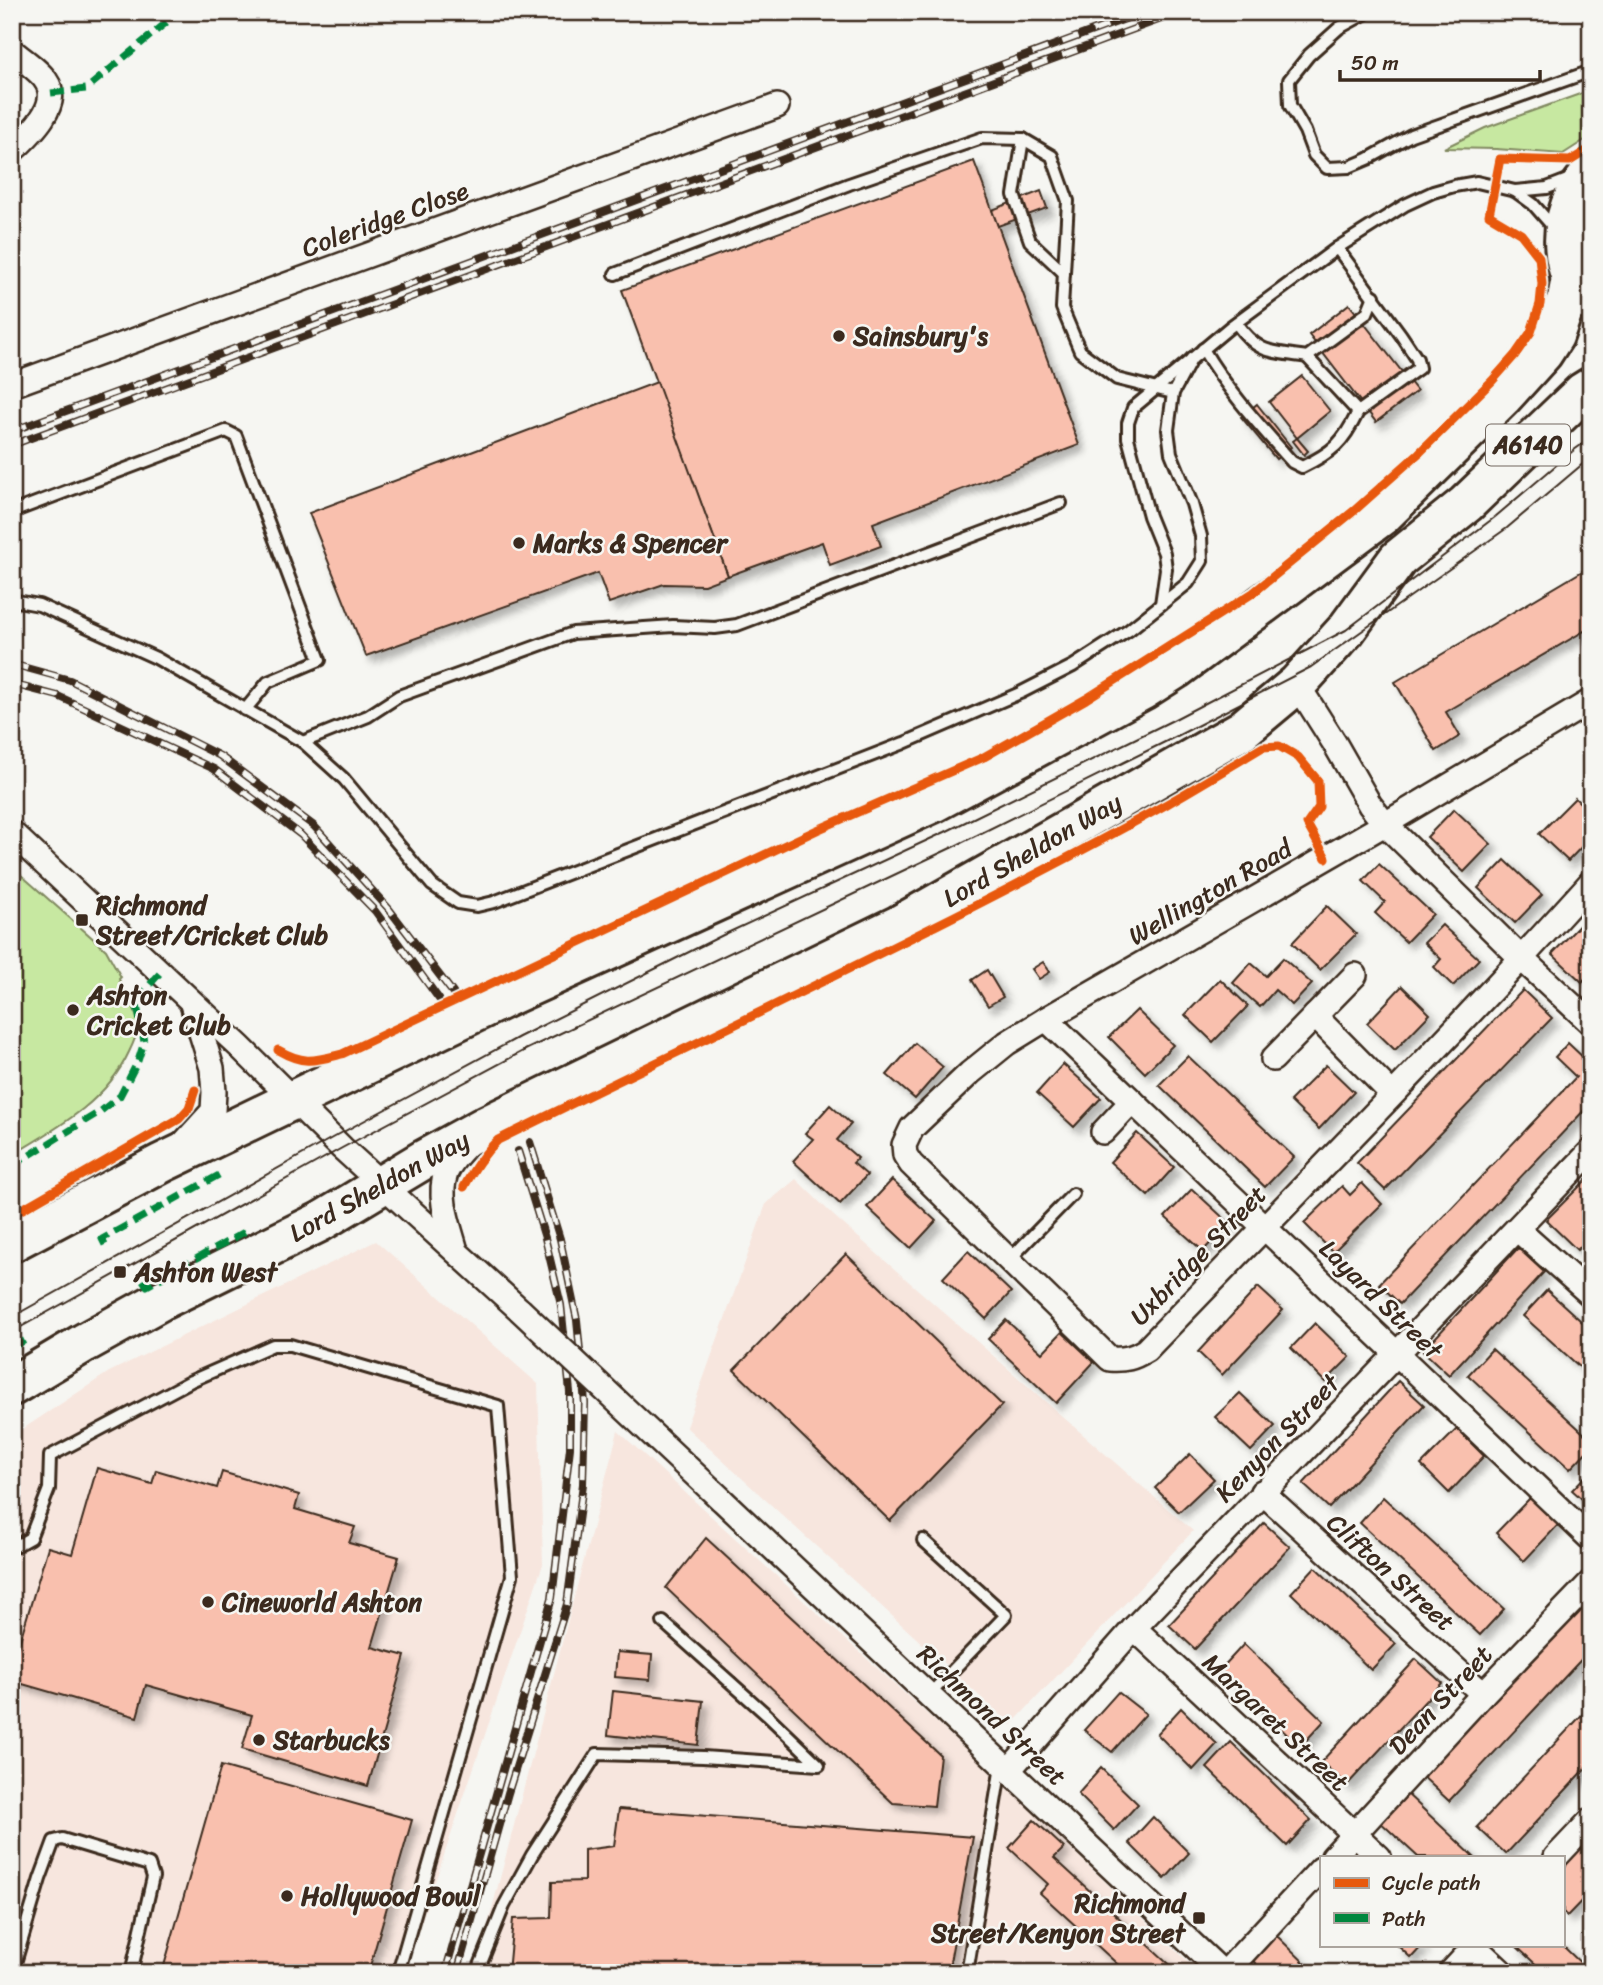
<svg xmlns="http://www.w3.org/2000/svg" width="1603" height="1985" font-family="Sriracha,sans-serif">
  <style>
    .built { fill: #f7e6de }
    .green { fill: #c7e8a1; stroke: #818960; stroke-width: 2 }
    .building { fill: #f9c0ae; stroke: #3b2a1e; stroke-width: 2; filter: url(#shadow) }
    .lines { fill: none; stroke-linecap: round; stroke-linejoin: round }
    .lane-casing { stroke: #3b2a1e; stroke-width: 16 }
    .street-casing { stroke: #3b2a1e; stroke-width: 28 }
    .highway-casing { stroke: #3b2a1e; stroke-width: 44 }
    .lane { stroke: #f6f6f2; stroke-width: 10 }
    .street { stroke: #f6f6f2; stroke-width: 23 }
    .highway { stroke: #f6f6f2; stroke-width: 38 }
    .tram { stroke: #3b2a1e; stroke-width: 2 }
    .rail-casing { stroke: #3b2a1e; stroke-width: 8 }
    .rail { stroke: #f6f6f2; stroke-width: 5; stroke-dasharray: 16; stroke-linecap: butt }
    .street-bridge-casing { stroke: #3b2a1e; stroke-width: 28; stroke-linecap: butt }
    .street-bridge { stroke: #f6f6f2; stroke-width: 23 }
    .quiet { stroke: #00873e; stroke-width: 7; stroke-dasharray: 14 7; stroke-linecap: butt }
    .cycleway-casing { stroke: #f6f6f2; stroke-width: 13 }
    .cycleway { stroke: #e8590c; stroke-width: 9 }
    .poi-dot { fill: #3b2a1e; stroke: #f6f6f2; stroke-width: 2.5 }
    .labels { text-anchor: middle; stroke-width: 5; stroke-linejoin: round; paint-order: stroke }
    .shield { fill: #f6f6f2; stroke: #73675e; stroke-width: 2 }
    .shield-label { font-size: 24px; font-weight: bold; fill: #3b2a1e }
    .street-label { font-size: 26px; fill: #3b2a1e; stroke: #f6f6f2 }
    .poi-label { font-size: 26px; font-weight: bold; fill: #3b2a1e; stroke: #f6f6f2; text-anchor: start }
  </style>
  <defs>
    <filter id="shadow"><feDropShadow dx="6" dy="6" stdDeviation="3.5" flood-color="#0004"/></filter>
  </defs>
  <rect width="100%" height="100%" fill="#f6f6f2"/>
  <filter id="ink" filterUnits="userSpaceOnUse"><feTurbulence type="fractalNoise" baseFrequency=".0143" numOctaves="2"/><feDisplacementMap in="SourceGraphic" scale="14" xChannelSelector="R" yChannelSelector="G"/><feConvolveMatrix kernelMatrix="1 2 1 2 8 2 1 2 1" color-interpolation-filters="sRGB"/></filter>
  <g filter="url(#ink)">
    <g class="built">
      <path d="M 796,1179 L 834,1216 L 1193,1531 L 1011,1725 L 686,1427 L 766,1204 Z"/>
      <path d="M 376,1241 L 538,1384 L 543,1564 L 404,1973 L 12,1973 L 12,1436 L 109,1372 Z"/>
      <path d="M 618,1431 L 994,1775 L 1200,1973 L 475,1973 Z"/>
    </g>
    <g class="green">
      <path d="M 1591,90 L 1591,136 L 1563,154 L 1496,149 L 1444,148 L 1485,128 Z"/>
      <path d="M 12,867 L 106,950 L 121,977 L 119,979 L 127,1001 L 131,1000 C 134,1009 138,1017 138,1026 C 137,1035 133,1044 129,1052 C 106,1102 57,1128 12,1155 Z"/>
    </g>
    <g class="building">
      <path d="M 974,161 L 1079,445 L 873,523 L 881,546 L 830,565 L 822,542 L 728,576 L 622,290 Z"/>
      <path d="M 1041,191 L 1047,208 L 998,226 L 992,210 Z"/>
      <path d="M 1349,304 L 1417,391 L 1376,422 L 1309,335 Z"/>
      <path d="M 1302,376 L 1330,411 L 1297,438 L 1269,402 Z"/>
      <path d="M 657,382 L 728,576 L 704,585 L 664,584 L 609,603 L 598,573 L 366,656 L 309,513 Z"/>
      <path d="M 1257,404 L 1291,447 L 1276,459 L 1241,417 Z"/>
      <path d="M 1297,438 L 1308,451 L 1304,455 L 1293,441 Z"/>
      <path d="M 1591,566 L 1591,627 L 1446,712 L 1460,736 L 1436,751 L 1395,682 Z"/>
      <path d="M 1575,798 L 1591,813 L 1591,837 L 1568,861 L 1539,834 Z"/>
      <path d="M 1454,809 L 1491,844 L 1464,872 L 1427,837 Z"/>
      <path d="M 1505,860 L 1542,895 L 1515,923 L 1478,888 Z"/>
      <path d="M 1379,864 L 1433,914 L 1406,942 L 1375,913 L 1385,902 L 1363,881 Z"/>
      <path d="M 1327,906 L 1356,934 L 1320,970 L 1292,943 Z"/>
      <path d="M 1591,913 L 1591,972 L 1582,982 L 1552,954 Z"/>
      <path d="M 1442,925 L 1479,959 L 1453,986 L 1434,967 L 1441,959 L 1424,943 Z"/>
      <path d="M 1283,958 L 1312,984 L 1292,1005 L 1275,990 L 1260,1007 L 1233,983 L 1251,963 L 1266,976 Z"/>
      <path d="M 1043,962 L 1050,972 L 1039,979 L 1032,969 Z"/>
      <path d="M 987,970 L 1003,997 L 988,1006 L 972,980 Z"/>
      <path d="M 1220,979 L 1248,1006 L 1213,1042 L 1185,1015 Z"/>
      <path d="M 1402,986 L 1430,1014 L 1395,1050 L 1367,1023 Z"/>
      <path d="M 1523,990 L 1552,1018 L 1385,1190 L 1357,1163 Z"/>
      <path d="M 1137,1010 L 1173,1045 L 1145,1073 L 1109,1037 Z"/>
      <path d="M 915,1043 L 943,1067 L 915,1099 L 887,1075 Z"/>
      <path d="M 1568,1043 L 1587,1061 L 1591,1057 L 1591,1103 L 1400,1304 L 1379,1284 L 1576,1077 L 1555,1057 Z"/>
      <path d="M 1188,1056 L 1294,1157 L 1265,1187 L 1159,1085 Z"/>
      <path d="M 1063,1064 L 1101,1098 L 1074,1127 L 1037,1093 Z"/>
      <path d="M 1326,1065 L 1354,1092 L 1319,1129 L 1290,1101 Z"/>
      <path d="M 830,1105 L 851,1124 L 837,1140 L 858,1158 L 853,1163 L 867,1175 L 840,1204 L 793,1161 L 813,1139 L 805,1133 Z"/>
      <path d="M 1137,1133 L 1174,1167 L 1148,1196 L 1110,1162 Z"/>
      <path d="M 1591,1175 L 1591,1236 L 1577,1250 L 1546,1220 Z"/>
      <path d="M 892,1180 L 936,1221 L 911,1248 L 867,1207 Z"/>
      <path d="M 1362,1183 L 1382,1204 L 1333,1252 L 1304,1223 L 1342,1186 L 1350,1195 Z"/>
      <path d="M 1192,1189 L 1229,1223 L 1203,1251 L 1165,1217 Z"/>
      <path d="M 1518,1248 L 1544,1272 L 1449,1375 L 1423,1351 Z"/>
      <path d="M 968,1251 L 1011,1292 L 986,1319 L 943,1278 Z"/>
      <path d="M 846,1254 L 1002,1405 L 890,1521 L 734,1370 Z"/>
      <path d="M 1258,1287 L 1283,1310 L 1222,1375 L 1198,1352 Z"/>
      <path d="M 1547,1290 L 1591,1330 L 1591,1377 L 1523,1316 Z"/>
      <path d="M 1006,1320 L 1042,1353 L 1062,1332 L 1094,1362 L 1056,1403 L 988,1339 Z"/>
      <path d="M 1315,1323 L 1350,1357 L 1325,1382 L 1291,1348 Z"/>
      <path d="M 1492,1349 L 1591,1440 L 1591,1447 L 1570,1469 L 1468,1375 Z"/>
      <path d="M 1398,1381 L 1424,1405 L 1329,1508 L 1303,1484 Z"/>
      <path d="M 1240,1393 L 1275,1426 L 1251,1451 L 1215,1417 Z"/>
      <path d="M 1457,1429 L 1484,1456 L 1449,1493 L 1421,1465 Z"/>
      <path d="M 1190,1454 L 1214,1479 L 1179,1512 L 1155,1488 Z"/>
      <path d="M 97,1468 L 152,1484 L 156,1470 L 217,1488 L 222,1472 L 299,1495 L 295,1509 L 355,1527 L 349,1543 L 399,1557 L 372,1647 L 405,1656 L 368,1786 L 242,1749 L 252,1715 L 146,1685 L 137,1717 L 12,1681 L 12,1667 L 48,1547 L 72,1554 Z"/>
      <path d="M 1591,1470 L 1591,1507 L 1572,1490 Z"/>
      <path d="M 1383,1497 L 1504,1609 L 1480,1635 L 1360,1523 Z"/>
      <path d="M 1531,1497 L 1559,1524 L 1524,1561 L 1496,1533 Z"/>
      <path d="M 1264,1523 L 1290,1547 L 1195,1649 L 1169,1625 Z"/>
      <path d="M 706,1538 L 940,1755 L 934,1806 L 893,1803 L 666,1588 Z"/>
      <path d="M 1315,1567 L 1396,1644 L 1371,1670 L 1291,1593 Z"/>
      <path d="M 1591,1591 L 1591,1649 L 1449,1801 L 1420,1774 Z"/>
      <path d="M 1244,1644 L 1324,1721 L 1300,1747 L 1220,1670 Z"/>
      <path d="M 617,1652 L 652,1655 L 650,1680 L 615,1677 Z"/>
      <path d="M 1416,1659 L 1442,1683 L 1347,1785 L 1321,1762 Z"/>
      <path d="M 613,1691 L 703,1701 L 698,1745 L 608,1735 Z"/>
      <path d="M 1118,1692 L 1146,1714 L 1112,1752 L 1084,1730 Z"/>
      <path d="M 1591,1705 L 1591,1763 L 1506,1854 L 1477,1827 Z"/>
      <path d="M 1181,1708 L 1217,1744 L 1193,1770 L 1157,1734 Z"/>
      <path d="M 1231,1742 L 1311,1820 L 1287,1846 L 1207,1768 Z"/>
      <path d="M 221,1766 L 412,1820 L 368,1973 L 162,1973 Z"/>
      <path d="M 1101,1768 L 1138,1804 L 1114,1830 L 1078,1794 Z"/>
      <path d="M 1405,1792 L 1474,1857 L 1418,1857 L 1378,1820 Z"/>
      <path d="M 619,1809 L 973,1837 L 948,1973 L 508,1973 L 513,1919 L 551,1918 L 552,1882 L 584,1881 L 584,1850 L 614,1846 Z"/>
      <path d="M 1153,1817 L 1189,1853 L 1165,1879 L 1129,1843 Z"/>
      <path d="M 1034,1820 L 1064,1848 L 1054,1858 L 1179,1973 L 1127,1973 L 1040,1893 L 1048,1884 L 1009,1848 Z"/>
      <path d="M 1587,1840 L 1591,1844 L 1591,1891 L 1567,1916 L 1563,1912 L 1563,1865 Z"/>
      <path d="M 1274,1933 L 1315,1973 L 1265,1973 L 1250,1958 Z"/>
      <path d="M 1397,1945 L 1423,1945 L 1411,1958 Z"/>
      <path d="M 1515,1945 L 1562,1945 L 1591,1973 L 1545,1973 Z"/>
    </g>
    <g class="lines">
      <g class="lane-casing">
        <g id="lane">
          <path d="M 1368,12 L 1339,28 L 1309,55 L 1289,80 L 1290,105 L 1305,131 L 1314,155 L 1327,168 L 1349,167 L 1368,159 L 1411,135 L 1591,71"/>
          <path d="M 1023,139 L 1014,195 L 1030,241 L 1064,273"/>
          <path d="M 1515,191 L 1533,204 L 1554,228"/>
          <path d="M 615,274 L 849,184 L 982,138 L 1023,139 L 1052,156 L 1068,201 L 1062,308 L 1080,351 L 1117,379 L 1173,393"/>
          <path d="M 1236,323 C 1259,355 1271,351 1307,357 L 1367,313 L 1374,296"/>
          <path d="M 1203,349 C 1227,390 1260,426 1292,462 L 1302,467 C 1333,452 1343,443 1358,412"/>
          <path d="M 1307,357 L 1358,412 L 1419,368 L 1417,359 L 1401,335 L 1337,248"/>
          <path d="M 12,512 L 226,431 L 236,436 L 320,660 L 268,682 L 245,710"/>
          <path d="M 12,600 L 39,605 L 156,658 L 303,742 L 344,779 L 432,885 L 458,903 L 477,906 L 494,902 L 904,743 L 1020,693 L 1073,666 L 1129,630 L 1188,583 L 1202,561 L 1201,536 L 1192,504 L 1171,453 L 1168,430 L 1173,393 L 1192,358"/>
          <path d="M 1161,604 L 1166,569 L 1164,553 L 1149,516 L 1128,438 L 1128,423 L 1133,408 L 1230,327 L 1337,248 L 1405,205 L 1433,192 L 1454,186 L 1477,182 L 1515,191 L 1547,188 L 1573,178"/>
          <path d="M 303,742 L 368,716 L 399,696 L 573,633 L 673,626 L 715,628 L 737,625 L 1061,503"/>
          <path d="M 1009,1260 L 1073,1194"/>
          <path d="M 923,1540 L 1006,1615 L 929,1695"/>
          <path d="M 12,1548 L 30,1538 L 49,1489 L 50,1456 L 191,1381 L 273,1345 L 290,1345 L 498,1406 L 512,1576 L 398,1973"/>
          <path d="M 12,1973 L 40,1879 L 54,1841 L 62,1839 L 149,1865 L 153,1877 L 131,1973"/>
          <path d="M 477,1973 L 504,1906 L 532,1855 L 597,1754 L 703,1757 L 819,1765 L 767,1715 L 663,1622"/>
          <path d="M 967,1973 L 1001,1766"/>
        </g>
      </g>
      <g class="street-casing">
        <g id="street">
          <path d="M 12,51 C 22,59 40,71 46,81 C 63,105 28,136 12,151"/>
          <path d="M 12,385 L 777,106"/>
          <path d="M 1297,684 L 1335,744 L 1370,805 L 1385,824 L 1522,959 L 1591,1023"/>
          <path d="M 1591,701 L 1385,824 L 1046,1019 L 1007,1043 L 970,1073 L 912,1128 L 904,1145 L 905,1155 L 911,1164 L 1110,1359 C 1125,1360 1133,1358 1146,1350 C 1295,1195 1447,1042 1591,882"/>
          <path d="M 12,833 L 240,1047 L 342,1148 L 520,1310"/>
          <path d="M 1315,1016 L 1392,1094"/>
          <path d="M 1046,1019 L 1591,1539"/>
          <path d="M 1273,1059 L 1355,975"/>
          <path d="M 1103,1132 L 1132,1101"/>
          <path d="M 183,1144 L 213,1111 L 214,1092 L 212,1068 L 192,1004"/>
          <path d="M 1517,1229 L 1591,1295"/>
          <path d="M 456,1251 C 450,1228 437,1197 446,1173 C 450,1163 462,1150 470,1142"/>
          <path d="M 1262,1492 L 1483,1694"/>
          <path d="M 721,1499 L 1223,1973"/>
          <path d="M 1134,1628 L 1379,1857"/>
          <path d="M 1009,1770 L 1134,1628 L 1591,1151"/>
          <path d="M 1333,1857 L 1483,1694 L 1591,1582"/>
          <path d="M 1556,1857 L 1591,1820"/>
          <path d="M 1473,1945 L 1503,1973"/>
          <path d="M 1225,1973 L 1321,1869"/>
          <path d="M 1450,1973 L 1476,1945"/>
        </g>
      </g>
      <g class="highway-casing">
        <g id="highway">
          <path d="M 1584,299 C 1561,271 1558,228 1575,195 C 1579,188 1585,180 1591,173"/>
          <path d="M 12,1242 L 162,1163 L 511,995 L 933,803 L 1143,690 L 1176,669 L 1383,515 L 1503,397 L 1543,353 L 1554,336 L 1567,299 L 1571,278"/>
          <path d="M 12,1386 L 84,1343 L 160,1301 L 320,1222 L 423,1160 L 487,1125 L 899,925 L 1242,730 L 1297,684 L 1346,630 L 1398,559 L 1466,504 L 1583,392 L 1591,387"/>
        </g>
      </g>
      <use href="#lane" class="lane"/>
      <use href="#street" class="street"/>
      <use href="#highway" class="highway"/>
      <g class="tram">
        <path d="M 12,1317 L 332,1138 L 519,1037 L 723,935 L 945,832 L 1171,721 L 1346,630 L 1495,517 L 1574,450 L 1591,438"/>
        <path d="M 12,1332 L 342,1148 L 527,1049 L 953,847 L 1179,735 L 1311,667 L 1507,528 L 1591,457"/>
      </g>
      <g class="rail-casing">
        <g id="rail">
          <path d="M 12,431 L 1144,12"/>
          <path d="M 12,445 L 1180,12"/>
          <path d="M 12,664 L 70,680 L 220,756 L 314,826 L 389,909 L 453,993"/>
          <path d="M 12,684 L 58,696 L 214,769 L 301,835 L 375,911 L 439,999"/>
          <path d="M 445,1973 L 552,1598 L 570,1448 L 570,1392 L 561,1305 L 545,1238 L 518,1151"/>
          <path d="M 457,1973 L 508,1793 L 567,1604 L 583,1484 L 585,1403 L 577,1320 L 560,1239 L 530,1142"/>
        </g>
      </g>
      <use href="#rail" class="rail"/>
      <g class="street-bridge-casing">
        <path id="street-bridge" d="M 520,1310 L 721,1499"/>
      </g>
      <use href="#street-bridge" class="street-bridge"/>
      <g class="quiet">
        <path d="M 51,93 L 86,89 L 179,12"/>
        <path d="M 12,1166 L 101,1111 L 120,1096 L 138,1061 L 144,1042 L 136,1000 L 161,972"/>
        <path d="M 105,1245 L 102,1239 L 219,1175"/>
        <path d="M 143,1280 L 147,1286 L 248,1230"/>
        <path d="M 12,1347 L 26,1340"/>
        <path d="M 12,1484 L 17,1495 L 12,1499"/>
      </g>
      <g class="cycleway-casing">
        <g id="cycleway">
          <path d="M 278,1050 C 304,1065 314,1061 342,1054 L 817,830 L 984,757 L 1086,699 L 1253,593 L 1355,510 L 1419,453 L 1492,381 L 1515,355 L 1531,332 L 1540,304 L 1542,284 L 1539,257 L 1521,234 L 1489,215 L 1500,159 L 1570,161 L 1591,148"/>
          <path d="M 464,1187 C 474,1169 483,1154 498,1140 C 722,1029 949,925 1167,804 C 1199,786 1231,766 1263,747 L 1279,746 L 1298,757 L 1318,781 L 1319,807 L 1307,824 L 1326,858"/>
          <path d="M 12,1215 L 179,1119 L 189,1108 L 195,1090"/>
        </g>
      </g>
      <use href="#cycleway" class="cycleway"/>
    </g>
  </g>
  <g class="poi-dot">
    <circle cx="839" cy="336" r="7"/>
    <circle cx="519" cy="543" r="7"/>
    <rect x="75" y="913" width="14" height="14" rx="3.5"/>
    <circle cx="73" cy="1010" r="7"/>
    <rect x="113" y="1265" width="14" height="14" rx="3.5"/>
    <circle cx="208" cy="1602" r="7"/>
    <circle cx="259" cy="1740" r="7"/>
    <circle cx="287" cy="1896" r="7"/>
    <rect x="1192" y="1911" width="14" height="14" rx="3.5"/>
  </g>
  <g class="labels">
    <rect class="shield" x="1486" y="424.5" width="84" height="41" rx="5"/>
    <g class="shield-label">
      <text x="1528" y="453">A6140</text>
    </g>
    <g class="street-label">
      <text transform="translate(385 219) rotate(-20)" y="9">Coleridge Close</text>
      <text transform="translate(1032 850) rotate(-30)" y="9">Lord Sheldon Way</text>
      <text transform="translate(1210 892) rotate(-30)" y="9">Wellington Road</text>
      <text transform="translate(379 1186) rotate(-29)" y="9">Lord Sheldon Way</text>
      <text transform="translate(1198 1255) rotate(-46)" y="9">Uxbridge Street</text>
      <text transform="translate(1381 1299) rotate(44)" y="9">Layard Street</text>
      <text transform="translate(1277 1438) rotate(-46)" y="9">Kenyon Street</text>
      <text transform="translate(1391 1572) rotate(42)" y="9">Clifton Street</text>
      <text transform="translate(1440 1700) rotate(-47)" y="9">Dean Street</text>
      <text transform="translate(992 1715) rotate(43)" y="9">Richmond Street</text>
      <text transform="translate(1276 1722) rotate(43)" y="9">Margaret Street</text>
    </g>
    <g class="poi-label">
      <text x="853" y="345">Sainsbury's</text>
      <text x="533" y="552">Marks &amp; Spencer</text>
      <text x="96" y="914">Richmond<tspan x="96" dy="30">Street/Cricket Club</tspan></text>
      <text x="87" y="1004">Ashton<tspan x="87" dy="30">Cricket Club</tspan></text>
      <text x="134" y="1281">Ashton West</text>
      <text x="222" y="1611">Cineworld Ashton</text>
      <text x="273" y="1749">Starbucks</text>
      <text x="301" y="1905">Hollywood Bowl</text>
      <text x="1185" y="1912" text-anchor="end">Richmond<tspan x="1185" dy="30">Street/Kenyon Street</tspan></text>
    </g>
  </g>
  <rect width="1603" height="1985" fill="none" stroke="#f6f6f2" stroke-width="42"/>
  <rect x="21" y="21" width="1561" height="1943" fill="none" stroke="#3b2a1e" stroke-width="2.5" filter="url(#ink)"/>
  <rect x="1320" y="1856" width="245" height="91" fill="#f6f6f2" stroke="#aba49d" stroke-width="2"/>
  <rect x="1334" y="1878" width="35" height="10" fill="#e8590c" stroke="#aba49d" stroke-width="2"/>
  <text x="1382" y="1890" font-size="21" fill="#3b2a1e">Cycle path</text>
  <rect x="1334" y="1913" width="35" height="10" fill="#00873e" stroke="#aba49d" stroke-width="2"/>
  <text x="1382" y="1926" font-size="21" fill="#3b2a1e">Path</text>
  <path d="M1340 70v10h200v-10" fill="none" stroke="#3b2a1e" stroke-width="3.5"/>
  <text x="1351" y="70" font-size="21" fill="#3b2a1e" stroke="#f6f6f2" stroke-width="5" paint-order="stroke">50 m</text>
</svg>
